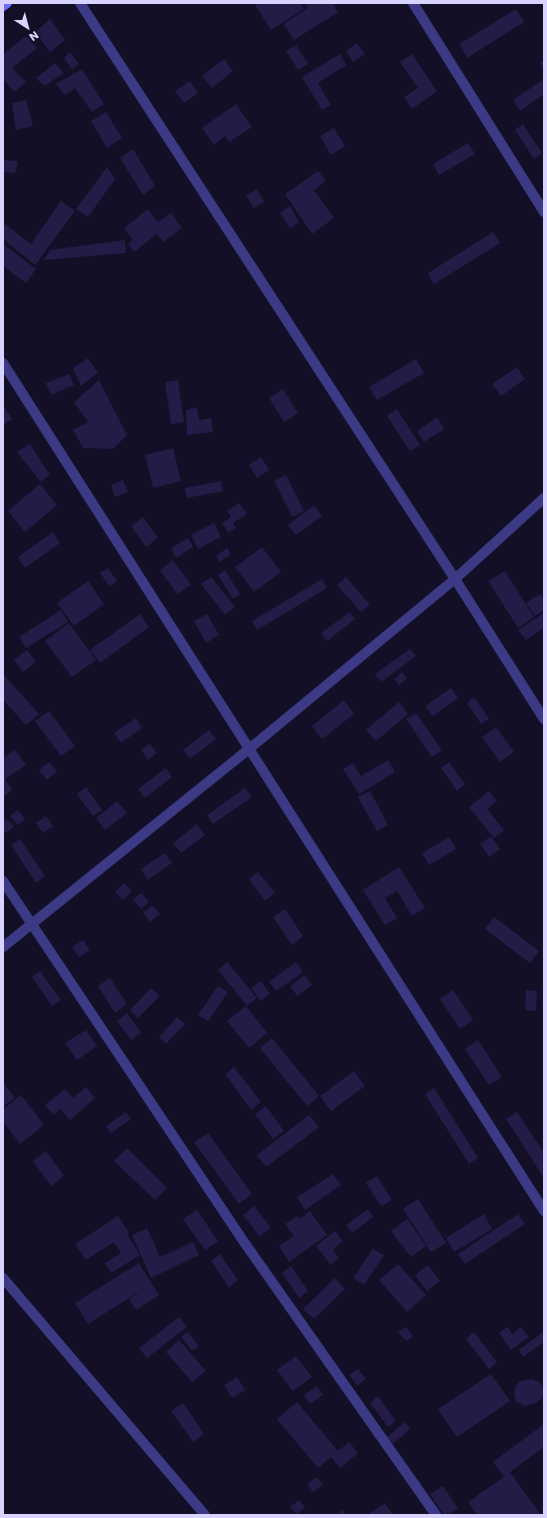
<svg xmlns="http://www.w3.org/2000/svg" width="547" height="1518" font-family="Poppins,sans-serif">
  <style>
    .building { fill: #241b47 }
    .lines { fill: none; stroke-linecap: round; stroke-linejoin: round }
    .street { stroke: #3d3a85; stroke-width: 10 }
    .secondary { stroke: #6f6bff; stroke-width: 10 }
  </style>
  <rect width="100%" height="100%" fill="#130f26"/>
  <g class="building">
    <path d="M 254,3 L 300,3 L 304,9 L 271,30 Z"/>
    <path d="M 305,3 L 333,3 L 338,12 L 294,40 L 284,24 L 308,8 Z"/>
    <path d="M 516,9 L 524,22 L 467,58 L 459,44 Z"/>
    <path d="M 50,19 L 65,40 L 50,52 L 35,32 Z"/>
    <path d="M 26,36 L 37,48 L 12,68 L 26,82 L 14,92 L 3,79 L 3,54 Z"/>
    <path d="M 357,43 L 365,54 L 353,62 L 346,51 Z"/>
    <path d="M 296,45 L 308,64 L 298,70 L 286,51 Z"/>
    <path d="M 70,52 L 79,64 L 72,69 L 64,58 Z"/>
    <path d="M 340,54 L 346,65 L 318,83 L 331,105 L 322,110 L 302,77 Z"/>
    <path d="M 412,54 L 437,91 L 412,109 L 404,97 L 418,88 L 400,62 Z"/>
    <path d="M 224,59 L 233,71 L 212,88 L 202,76 Z"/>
    <path d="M 544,60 L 544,68 L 540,63 Z"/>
    <path d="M 55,63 L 64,73 L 44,86 L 36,78 Z"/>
    <path d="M 82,69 L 104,104 L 92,112 L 75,88 L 65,95 L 56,84 Z"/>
    <path d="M 544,79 L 544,94 L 520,111 L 513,100 Z"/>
    <path d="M 190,81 L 198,93 L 184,103 L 175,91 Z"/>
    <path d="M 26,100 L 33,126 L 16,130 L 12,103 Z"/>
    <path d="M 236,104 L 252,127 L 229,142 L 225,136 L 214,145 L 202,128 Z"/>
    <path d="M 106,112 L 122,138 L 107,148 L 91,121 Z"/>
    <path d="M 523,124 L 542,153 L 534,159 L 515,130 Z"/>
    <path d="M 334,128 L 345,146 L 331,155 L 320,136 Z"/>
    <path d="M 468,143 L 475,154 L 439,175 L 433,164 Z"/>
    <path d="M 133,149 L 155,186 L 143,195 L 120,158 Z"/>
    <path d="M 4,160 L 18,161 L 15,173 L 3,172 Z"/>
    <path d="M 107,167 L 115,179 L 88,217 L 76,209 Z"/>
    <path d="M 318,171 L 326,181 L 314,190 L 334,218 L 312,234 L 285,194 Z"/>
    <path d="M 257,189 L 264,202 L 254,208 L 246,196 Z"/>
    <path d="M 61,201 L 75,211 L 35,265 L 3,239 L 3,227 L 5,224 L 31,244 Z"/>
    <path d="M 290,206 L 299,222 L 290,228 L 280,213 Z"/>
    <path d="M 148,209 L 158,222 L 171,213 L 182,228 L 163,242 L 157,234 L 134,252 L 128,244 L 133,240 L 124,228 Z"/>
    <path d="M 493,232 L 500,243 L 434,284 L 428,273 Z"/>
    <path d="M 125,240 L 126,253 L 44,260 L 50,250 Z"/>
    <path d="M 3,244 L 36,269 L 26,283 L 3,266 Z"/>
    <path d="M 88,358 L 98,373 L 81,386 L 73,368 Z"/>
    <path d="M 416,359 L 424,373 L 377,400 L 369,387 Z"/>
    <path d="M 517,367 L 525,379 L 501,396 L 492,384 Z"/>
    <path d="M 69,374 L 74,385 L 51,395 L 46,383 Z"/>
    <path d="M 99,380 L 127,435 L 113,449 L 83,448 L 73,430 L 88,422 L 74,402 Z"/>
    <path d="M 178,380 L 184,422 L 171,424 L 165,382 Z"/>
    <path d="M 283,389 L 298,413 L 284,422 L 269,398 Z"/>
    <path d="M 3,405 L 12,419 L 3,425 Z"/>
    <path d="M 197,407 L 199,420 L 211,418 L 213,432 L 187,435 L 186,410 Z"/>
    <path d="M 397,409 L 420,445 L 410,451 L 387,416 Z"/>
    <path d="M 437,417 L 444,429 L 424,442 L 417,431 Z"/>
    <path d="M 30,444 L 50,475 L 41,482 L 17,452 Z"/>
    <path d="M 173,448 L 181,481 L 153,488 L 145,455 Z"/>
    <path d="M 261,457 L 269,470 L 257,478 L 249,465 Z"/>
    <path d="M 286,475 L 304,511 L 292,517 L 274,481 Z"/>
    <path d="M 123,480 L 128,492 L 115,497 L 111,485 Z"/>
    <path d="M 221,481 L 223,491 L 187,498 L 185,488 Z"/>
    <path d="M 40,484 L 57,505 L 25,532 L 8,511 Z"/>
    <path d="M 239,503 L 247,514 L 233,523 L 236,528 L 228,533 L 222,523 L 231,517 L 227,511 Z"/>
    <path d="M 314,505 L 322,516 L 296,535 L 288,525 Z"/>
    <path d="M 143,517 L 158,538 L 146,547 L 131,526 Z"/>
    <path d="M 214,523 L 221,537 L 198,549 L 191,535 Z"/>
    <path d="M 53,532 L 60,543 L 25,568 L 18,557 Z"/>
    <path d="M 188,538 L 193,547 L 176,558 L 171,548 Z"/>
    <path d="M 262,547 L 281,572 L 254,592 L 235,567 Z"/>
    <path d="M 227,548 L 231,554 L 220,562 L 216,556 Z"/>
    <path d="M 173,560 L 191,585 L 177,594 L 160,570 Z"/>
    <path d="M 108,568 L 117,581 L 110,587 L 100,573 Z"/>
    <path d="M 225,570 L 240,594 L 233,599 L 218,575 Z"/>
    <path d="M 505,571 L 534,617 L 518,628 L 488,581 Z"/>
    <path d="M 211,577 L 235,607 L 225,615 L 201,584 Z"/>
    <path d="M 346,577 L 370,605 L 361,612 L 337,585 Z"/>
    <path d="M 322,579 L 327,588 L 257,630 L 252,621 Z"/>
    <path d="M 88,581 L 104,604 L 74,626 L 57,603 Z"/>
    <path d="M 540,594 L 544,600 L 544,610 L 535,616 L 526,603 Z"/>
    <path d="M 61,610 L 68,622 L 26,648 L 19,637 Z"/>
    <path d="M 350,612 L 355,619 L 327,641 L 321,633 Z"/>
    <path d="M 544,613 L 544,628 L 526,640 L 518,630 Z"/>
    <path d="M 140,614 L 149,627 L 100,663 L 90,650 Z"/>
    <path d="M 207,614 L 219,635 L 206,643 L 194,621 Z"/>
    <path d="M 69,623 L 96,660 L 72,677 L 45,641 Z"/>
    <path d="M 410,649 L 416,656 L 381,682 L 375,674 Z"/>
    <path d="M 27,650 L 36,662 L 23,672 L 14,660 Z"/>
    <path d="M 402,672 L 407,678 L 399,685 L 394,679 Z"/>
    <path d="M 3,674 L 39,714 L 26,725 L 3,700 Z"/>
    <path d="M 451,688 L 458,698 L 433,716 L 425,706 Z"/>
    <path d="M 474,697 L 489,719 L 481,724 L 467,703 Z"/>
    <path d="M 344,700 L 354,714 L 322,739 L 312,726 Z"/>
    <path d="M 399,702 L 408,714 L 376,741 L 366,730 Z"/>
    <path d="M 49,711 L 75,746 L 61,756 L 35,721 Z"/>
    <path d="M 416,713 L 442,750 L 432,757 L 406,719 Z"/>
    <path d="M 136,718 L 142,728 L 121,743 L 114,733 Z"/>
    <path d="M 496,727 L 514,752 L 500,762 L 482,737 Z"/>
    <path d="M 209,730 L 216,739 L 190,759 L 183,750 Z"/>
    <path d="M 150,744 L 157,753 L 148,760 L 141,750 Z"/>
    <path d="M 15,750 L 26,765 L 5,779 L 12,790 L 3,797 L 3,758 Z"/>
    <path d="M 388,760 L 395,772 L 359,794 L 343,769 L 353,763 L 361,776 Z"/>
    <path d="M 49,762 L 57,772 L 47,780 L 39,770 Z"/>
    <path d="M 449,762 L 465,784 L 457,791 L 441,768 Z"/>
    <path d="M 166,768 L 172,777 L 145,798 L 138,789 Z"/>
    <path d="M 86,787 L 102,810 L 93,816 L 77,794 Z"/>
    <path d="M 245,788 L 252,797 L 213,824 L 207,815 Z"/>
    <path d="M 370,791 L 388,825 L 377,831 L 358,797 Z"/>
    <path d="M 489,791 L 497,801 L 487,809 L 504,830 L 494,838 L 469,807 Z"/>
    <path d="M 117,801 L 127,813 L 105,830 L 96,818 Z"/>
    <path d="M 18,810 L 25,819 L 18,825 L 10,816 Z"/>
    <path d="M 46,816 L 53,826 L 43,833 L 36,823 Z"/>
    <path d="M 7,819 L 14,827 L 3,834 L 3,822 Z"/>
    <path d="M 197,824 L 205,835 L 181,853 L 173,843 Z"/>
    <path d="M 491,836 L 500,849 L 489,857 L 480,844 Z"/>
    <path d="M 449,837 L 456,849 L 429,865 L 422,853 Z"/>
    <path d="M 20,839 L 45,876 L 36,883 L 11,845 Z"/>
    <path d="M 165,853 L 172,863 L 148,880 L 141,869 Z"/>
    <path d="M 399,867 L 425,908 L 412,916 L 397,891 L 385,898 L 397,918 L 385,925 L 363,890 Z"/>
    <path d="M 258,872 L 275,893 L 265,901 L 249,879 Z"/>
    <path d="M 125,883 L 132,892 L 122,900 L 115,891 Z"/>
    <path d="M 141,893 L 149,902 L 141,909 L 133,900 Z"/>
    <path d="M 152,905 L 160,914 L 150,922 L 143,913 Z"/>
    <path d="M 285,909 L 303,936 L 292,945 L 273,917 Z"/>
    <path d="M 494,917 L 539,951 L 530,963 L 485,929 Z"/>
    <path d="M 83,940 L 90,950 L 79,957 L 72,947 Z"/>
    <path d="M 227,962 L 257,998 L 247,1006 L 218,970 Z"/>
    <path d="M 296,962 L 303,972 L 276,991 L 269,982 Z"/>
    <path d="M 40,971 L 61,1000 L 52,1006 L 32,977 Z"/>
    <path d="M 305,975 L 312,985 L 297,996 L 290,986 Z"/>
    <path d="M 110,978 L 127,1004 L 115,1013 L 98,986 Z"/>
    <path d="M 261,981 L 270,994 L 261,1001 L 251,988 Z"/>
    <path d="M 218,986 L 228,992 L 208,1021 L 198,1015 Z"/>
    <path d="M 151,988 L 160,996 L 138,1018 L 130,1010 Z"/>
    <path d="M 453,990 L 473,1020 L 460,1029 L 440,999 Z"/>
    <path d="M 526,990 L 537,991 L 536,1011 L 525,1010 Z"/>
    <path d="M 246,1006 L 267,1033 L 249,1048 L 227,1021 Z"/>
    <path d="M 127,1013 L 141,1033 L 131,1040 L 117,1021 Z"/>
    <path d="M 177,1017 L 185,1024 L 166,1044 L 159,1037 Z"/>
    <path d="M 86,1030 L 97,1046 L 77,1060 L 65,1043 Z"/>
    <path d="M 272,1038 L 319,1096 L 307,1106 L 260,1048 Z"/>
    <path d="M 478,1040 L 502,1077 L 489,1085 L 465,1049 Z"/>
    <path d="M 234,1067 L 261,1102 L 251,1110 L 225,1074 Z"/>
    <path d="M 354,1071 L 365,1086 L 331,1111 L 320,1096 Z"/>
    <path d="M 3,1082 L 15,1098 L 3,1106 Z"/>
    <path d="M 86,1087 L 95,1098 L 70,1120 L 60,1109 L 54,1115 L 45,1105 L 65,1089 L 73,1098 Z"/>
    <path d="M 434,1088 L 478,1158 L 469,1164 L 425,1094 Z"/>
    <path d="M 21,1095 L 44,1125 L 20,1144 L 3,1121 L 3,1109 Z"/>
    <path d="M 266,1106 L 284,1131 L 273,1139 L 255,1114 Z"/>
    <path d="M 126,1112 L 131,1119 L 111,1133 L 106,1126 Z"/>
    <path d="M 517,1112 L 544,1153 L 544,1178 L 506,1119 Z"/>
    <path d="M 309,1115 L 319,1127 L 266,1167 L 257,1155 Z"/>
    <path d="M 208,1133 L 252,1194 L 239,1204 L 194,1142 Z"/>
    <path d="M 127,1148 L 167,1188 L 155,1200 L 114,1161 Z"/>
    <path d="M 46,1151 L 64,1176 L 51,1186 L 33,1161 Z"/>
    <path d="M 333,1174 L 341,1185 L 305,1210 L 297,1197 Z"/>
    <path d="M 377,1176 L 392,1200 L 381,1206 L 366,1183 Z"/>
    <path d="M 418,1199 L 446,1243 L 431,1252 L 403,1209 Z"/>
    <path d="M 254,1206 L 271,1228 L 259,1236 L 243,1215 Z"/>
    <path d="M 368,1209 L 373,1217 L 352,1233 L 346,1225 Z"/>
    <path d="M 197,1210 L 218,1241 L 205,1250 L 183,1219 Z"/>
    <path d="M 310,1211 L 327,1235 L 289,1262 L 279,1246 L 294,1236 L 285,1224 L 297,1216 L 300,1219 Z"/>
    <path d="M 484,1214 L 492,1229 L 454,1252 L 446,1238 Z"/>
    <path d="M 518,1214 L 525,1224 L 465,1264 L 458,1254 Z"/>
    <path d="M 118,1216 L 129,1233 L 127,1234 L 140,1255 L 111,1273 L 105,1263 L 121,1253 L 114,1242 L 86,1260 L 75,1244 Z"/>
    <path d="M 407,1219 L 426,1246 L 411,1257 L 391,1231 Z"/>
    <path d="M 147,1228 L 160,1257 L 193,1242 L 199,1255 L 151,1278 L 132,1235 Z"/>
    <path d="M 335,1231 L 343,1241 L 333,1250 L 339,1258 L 331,1265 L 316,1246 Z"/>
    <path d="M 373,1249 L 384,1255 L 364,1285 L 353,1278 Z"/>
    <path d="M 220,1254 L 238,1280 L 229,1287 L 211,1261 Z"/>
    <path d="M 139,1263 L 159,1295 L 136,1310 L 129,1299 L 148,1286 L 88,1324 L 75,1303 Z"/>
    <path d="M 398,1264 L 426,1295 L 407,1312 L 379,1280 Z"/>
    <path d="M 428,1265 L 440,1281 L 427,1291 L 415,1275 Z"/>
    <path d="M 291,1266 L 308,1291 L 299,1298 L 282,1273 Z"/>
    <path d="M 335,1278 L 345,1289 L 314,1319 L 303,1309 Z"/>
    <path d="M 179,1317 L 187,1327 L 147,1358 L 139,1348 Z"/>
    <path d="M 406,1327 L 413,1336 L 406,1341 L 398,1332 Z"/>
    <path d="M 507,1327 L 512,1334 L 521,1327 L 529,1337 L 511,1350 L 499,1333 Z"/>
    <path d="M 544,1331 L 544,1342 L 523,1357 L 519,1350 Z"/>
    <path d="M 188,1332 L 199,1346 L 192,1351 L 181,1337 Z"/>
    <path d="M 474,1332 L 497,1362 L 489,1369 L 466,1339 Z"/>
    <path d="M 179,1340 L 206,1371 L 192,1382 L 166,1352 Z"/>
    <path d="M 296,1356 L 312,1377 L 293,1391 L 277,1370 Z"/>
    <path d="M 358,1369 L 366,1379 L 357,1386 L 349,1375 Z"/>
    <path d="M 491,1374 L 510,1401 L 457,1437 L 438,1409 Z"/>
    <path d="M 237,1377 L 245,1390 L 232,1398 L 224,1385 Z"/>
    <path d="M 532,1379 L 539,1382 L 544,1389 L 542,1398 L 535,1403 L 525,1406 L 516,1402 L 514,1392 L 515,1387 L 520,1381 Z"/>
    <path d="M 317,1386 L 323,1395 L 310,1404 L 304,1395 Z"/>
    <path d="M 378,1396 L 396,1421 L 388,1427 L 370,1403 Z"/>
    <path d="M 297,1402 L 338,1451 L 349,1442 L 358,1453 L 340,1468 L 331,1457 L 318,1468 L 277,1419 Z"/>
    <path d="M 183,1403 L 204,1434 L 193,1442 L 171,1411 Z"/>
    <path d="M 405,1422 L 410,1429 L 393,1444 L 387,1437 Z"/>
    <path d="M 544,1424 L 544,1447 L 510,1472 L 541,1515 L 477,1515 L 468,1502 L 504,1477 L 493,1462 Z"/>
    <path d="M 317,1477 L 323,1485 L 313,1492 L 307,1484 Z"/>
    <path d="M 443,1486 L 458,1508 L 448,1515 L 444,1515 L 430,1494 Z"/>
    <path d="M 299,1500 L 305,1507 L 297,1514 L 290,1507 Z"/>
    <path d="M 385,1503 L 393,1515 L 367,1515 Z"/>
    <path d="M 343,1510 L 346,1515 L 336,1515 Z"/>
  </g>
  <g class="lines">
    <g class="street">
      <path d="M 80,3 L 455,579 L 544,719"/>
      <path d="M 413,3 L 544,212"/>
      <path d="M 3,363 L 544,1211"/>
      <path d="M 3,881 L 244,1242 L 436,1515"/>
      <path d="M 3,947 L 249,749 L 455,579 L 544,498"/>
      <path d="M 3,1278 L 205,1515"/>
    </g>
    <path class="secondary" d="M 3,6 L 7,3"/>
  </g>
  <rect width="547" height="1518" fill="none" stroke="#d9d4ff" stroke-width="8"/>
  <g transform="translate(28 28) rotate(144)" stroke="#130f26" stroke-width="3" paint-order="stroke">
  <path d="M0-3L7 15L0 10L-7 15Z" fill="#d9d4ff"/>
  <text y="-6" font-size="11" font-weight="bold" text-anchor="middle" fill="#d9d4ff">N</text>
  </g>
</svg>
